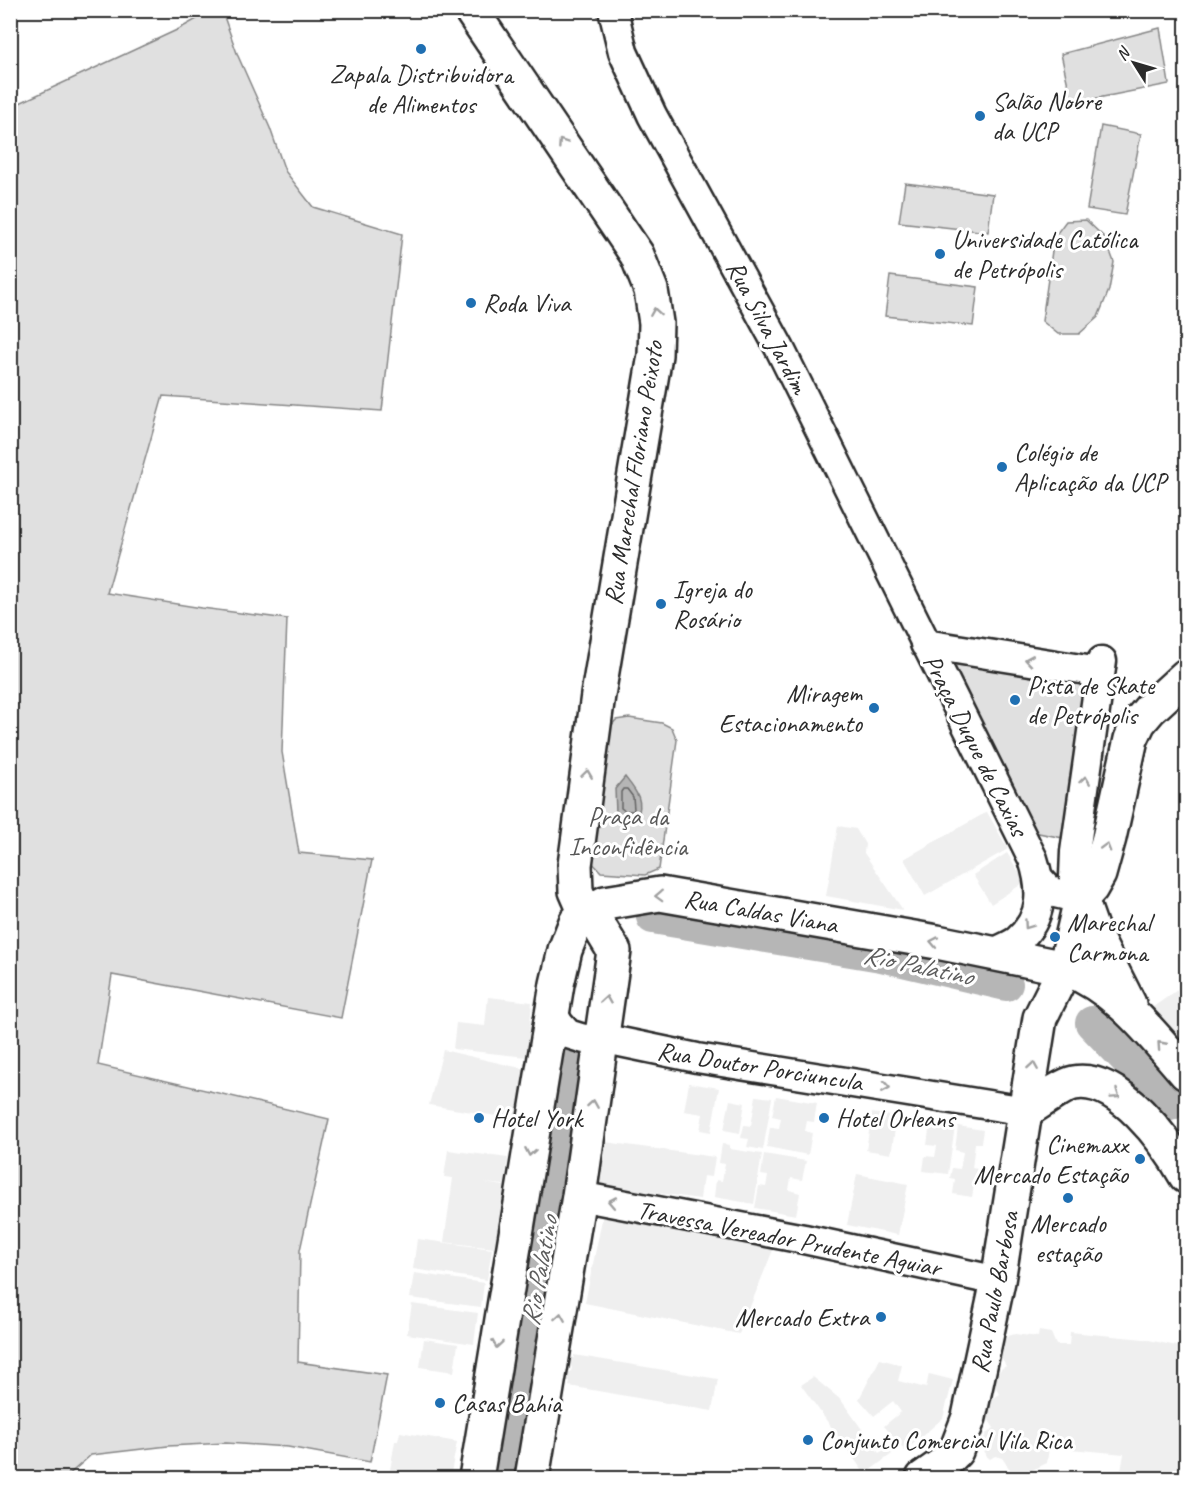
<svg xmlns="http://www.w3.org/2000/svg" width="1197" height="1489" font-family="Caveat,sans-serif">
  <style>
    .built { fill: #efefef }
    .green { fill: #e0e0e0; stroke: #868686; stroke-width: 1.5 }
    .water { fill: #b6b6b6; stroke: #7e7e7e; stroke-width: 1.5 }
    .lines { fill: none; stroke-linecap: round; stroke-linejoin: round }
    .shore { stroke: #636363; stroke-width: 1.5 }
    .river { stroke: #b6b6b6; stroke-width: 34 }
    .minor-casing { stroke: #2b2b2b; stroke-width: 33 }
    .major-casing { stroke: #2b2b2b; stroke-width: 38 }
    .minor { stroke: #fff; stroke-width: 28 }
    .major { stroke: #fff; stroke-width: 33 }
    .oneway { stroke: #a0a0a0 }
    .poi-dot { fill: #1f6fb2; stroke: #fff; stroke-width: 2 }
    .labels { text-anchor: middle; stroke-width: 6; stroke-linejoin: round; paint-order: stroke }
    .poi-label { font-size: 26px; fill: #2b2b2b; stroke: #fff; text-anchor: start }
    .street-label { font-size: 26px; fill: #2b2b2b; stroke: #fff }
    .park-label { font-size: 26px; fill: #585858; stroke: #fff }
    .water-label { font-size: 27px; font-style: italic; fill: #5c5c5c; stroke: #fff }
  </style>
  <rect width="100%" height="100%" fill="#fff"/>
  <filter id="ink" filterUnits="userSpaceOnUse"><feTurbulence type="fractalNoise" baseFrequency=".0167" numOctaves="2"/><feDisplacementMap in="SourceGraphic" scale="12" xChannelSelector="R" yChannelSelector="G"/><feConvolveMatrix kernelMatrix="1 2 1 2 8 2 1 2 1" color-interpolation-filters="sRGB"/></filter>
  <g filter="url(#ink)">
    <g class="built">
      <path d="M 987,812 L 1008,849 L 925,896 L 904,859 Z"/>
      <path d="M 838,826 L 856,829 L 865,844 L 864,853 L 903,910 L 826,896 Z"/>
      <path d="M 1007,853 L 1025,882 L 991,904 L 973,875 Z"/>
      <path d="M 1186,984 L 1186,1029 L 1173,1038 L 1153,1007 Z"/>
      <path d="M 488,997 L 532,1002 L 527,1057 L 453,1049 L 456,1023 L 485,1026 Z"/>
      <path d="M 443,1050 L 525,1069 L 515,1119 L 429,1105 Z"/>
      <path d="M 689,1083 L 719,1088 L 711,1132 L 700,1130 L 703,1114 L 684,1111 Z"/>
      <path d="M 756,1096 L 772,1098 L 763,1150 L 747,1147 L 749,1139 L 741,1138 L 744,1125 L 751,1126 Z"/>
      <path d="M 776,1096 L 817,1103 L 814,1122 L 807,1121 L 805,1131 L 812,1133 L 808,1155 L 767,1147 L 770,1127 L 779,1128 L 781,1118 L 772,1116 Z"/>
      <path d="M 730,1100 L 745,1103 L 740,1133 L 724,1130 Z"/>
      <path d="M 872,1113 L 897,1117 L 891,1154 L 866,1150 Z"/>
      <path d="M 930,1123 L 955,1126 L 948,1174 L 923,1171 L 925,1156 L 935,1157 L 937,1146 L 927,1145 Z"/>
      <path d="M 958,1126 L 983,1130 L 981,1143 L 975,1143 L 972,1168 L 977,1169 L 972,1197 L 953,1194 L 955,1179 L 950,1178 L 952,1168 L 960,1169 L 963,1152 L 955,1150 Z"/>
      <path d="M 605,1142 L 715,1157 L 712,1177 L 703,1176 L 700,1199 L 599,1185 Z"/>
      <path d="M 722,1144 L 730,1145 L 730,1149 L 762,1154 L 754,1204 L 714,1197 L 716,1180 L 722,1181 L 725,1164 L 719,1163 Z"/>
      <path d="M 448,1150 L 508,1158 L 504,1185 L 484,1183 L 504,1186 L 495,1248 L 444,1242 L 453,1178 L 444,1177 Z"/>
      <path d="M 764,1154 L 806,1161 L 802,1180 L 791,1178 L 789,1190 L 800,1193 L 796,1215 L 755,1208 L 759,1186 L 766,1187 L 768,1176 L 761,1175 Z"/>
      <path d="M 857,1174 L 908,1184 L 898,1235 L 847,1225 Z"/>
      <path d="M 605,1205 L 775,1245 L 739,1334 L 585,1303 Z"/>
      <path d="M 417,1239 L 492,1249 L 487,1280 L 413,1269 Z"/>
      <path d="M 414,1273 L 484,1283 L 481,1307 L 410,1298 Z"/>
      <path d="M 412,1304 L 478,1313 L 474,1344 L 407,1334 Z"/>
      <path d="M 1039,1331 L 1051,1333 L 1056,1345 L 1069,1345 L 1070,1332 L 1144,1339 L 1186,1348 L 1186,1476 L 1121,1471 L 1124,1454 L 1049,1447 L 1047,1463 L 1016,1478 L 1002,1458 L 995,1456 L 990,1459 L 985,1455 L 983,1441 L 986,1434 L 994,1428 L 988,1419 L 987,1413 L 992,1399 L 1000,1394 L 994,1385 L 995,1378 L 1001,1369 L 1006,1366 L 1000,1356 L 1004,1341 L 1008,1336 L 1015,1334 L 1038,1337 Z"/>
      <path d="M 424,1339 L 458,1344 L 454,1372 L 420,1367 Z"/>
      <path d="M 574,1355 L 718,1379 L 712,1411 L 569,1386 L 570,1381 L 565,1381 L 566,1372 L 571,1372 L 572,1367 L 567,1366 L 569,1357 L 574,1358 Z"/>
      <path d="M 880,1359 L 902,1365 L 898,1381 L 926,1388 L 929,1374 L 953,1380 L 943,1418 L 905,1451 L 884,1426 L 901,1412 L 893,1401 L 874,1416 L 859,1399 Z"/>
      <path d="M 813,1377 L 841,1400 L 879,1453 L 887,1448 L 892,1454 L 865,1474 L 801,1385 Z"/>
      <path d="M 400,1432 L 457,1442 L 450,1478 L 394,1478 L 389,1476 L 395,1441 L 398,1441 Z"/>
    </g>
    <g class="green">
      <path d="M 211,11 L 222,11 L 238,56 L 270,128 L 285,171 L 313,207 L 402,234 L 382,411 L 163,396 L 107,593 L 202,608 L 287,619 L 282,752 L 299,853 L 372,860 L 341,1018 L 112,975 L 98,1065 L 329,1119 L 300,1250 L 298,1362 L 387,1375 L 370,1462 L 288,1447 L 226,1443 L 168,1446 L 91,1455 L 65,1478 L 11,1478 L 11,107 L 179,29 Z"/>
      <path d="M 1160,28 L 1169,84 L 1072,103 L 1061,54 Z"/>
      <path d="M 1101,126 L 1141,134 L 1125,215 L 1087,209 Z"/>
      <path d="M 905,183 L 993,194 L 988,232 L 899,222 Z"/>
      <path d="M 1086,220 L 1105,238 L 1114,262 L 1109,290 L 1098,317 L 1079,334 L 1058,334 L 1042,321 L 1054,237 L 1066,221 Z"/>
      <path d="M 890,276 L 978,287 L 973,326 L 885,316 Z"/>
      <path d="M 938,652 L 1086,678 L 1063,838 L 1029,831 Z"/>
      <path d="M 629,718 L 662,723 L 672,728 L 677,740 L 659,869 L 645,875 L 601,872 L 589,859 L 606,732 L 616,720 Z"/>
    </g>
    <path class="water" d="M 625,777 C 635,790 645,800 637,818 L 622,817 L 616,812 L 615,789 Z"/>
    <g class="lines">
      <path class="shore" d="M 623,789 L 627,789 L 633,797 L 634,809 L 633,811 L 625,811 L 621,808 L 621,792 Z"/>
      <g class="river">
        <path d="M 653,917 L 881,955 L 1006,984"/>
        <path d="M 1092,1023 L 1170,1104"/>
        <path d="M 504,1478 L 574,1063"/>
      </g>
      <g class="minor-casing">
        <g id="minor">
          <path d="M 613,10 L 623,52 L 652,115 L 780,349 L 1033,859 C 1043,890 1044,917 1017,941 C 1010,946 999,950 991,954"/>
          <path d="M 925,644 L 1087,670 L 1099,681"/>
          <path d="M 1040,880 L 1051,892 L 1081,899 L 1074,876 L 1075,852 L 1102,661"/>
          <path d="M 552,1012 L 559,1024 L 568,1034 L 584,1039 L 601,1038 L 697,1058 L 1026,1111"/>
          <path d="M 579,1196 L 804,1239 L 998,1281"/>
        </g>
      </g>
      <g class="major-casing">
        <g id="major">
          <path d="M 471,10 L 637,255 L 651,290 L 656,323 L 655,355 L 598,695 L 575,865 L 576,891 L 586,914 L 605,903 L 660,894 L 937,942 L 1065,968 C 1119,990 1149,1031 1186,1073"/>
          <path d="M 1081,899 L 1093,933 L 1129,1004"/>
          <path d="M 1026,1111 C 1037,1104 1063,1085 1074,1083 C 1119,1075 1167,1142 1186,1176"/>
          <path d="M 476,1478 L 557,984 L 565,950 L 576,922 L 586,914 L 597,923 L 614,951 L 579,1196 L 532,1478"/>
          <path d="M 923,1478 L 943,1464 L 956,1451 L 969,1417 L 998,1281 L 1040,1018 L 1065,968 L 1081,899 L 1091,888 L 1099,874 L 1109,838 L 1131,739 L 1139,722 L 1150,709 L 1186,676"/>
        </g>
      </g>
      <use href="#minor" class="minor"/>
      <use href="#major" class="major"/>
    </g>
    <defs><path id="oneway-chevron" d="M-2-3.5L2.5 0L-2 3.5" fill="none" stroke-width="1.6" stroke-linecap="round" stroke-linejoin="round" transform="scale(1.5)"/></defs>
    <g class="oneway">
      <use href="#oneway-chevron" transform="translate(562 143) rotate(-124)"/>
      <use href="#oneway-chevron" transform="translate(655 312) rotate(-99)"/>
      <use href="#oneway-chevron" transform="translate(1029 660) rotate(-171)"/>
      <use href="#oneway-chevron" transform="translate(587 774) rotate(-82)"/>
      <use href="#oneway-chevron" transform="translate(1085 780) rotate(-82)"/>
      <use href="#oneway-chevron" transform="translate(1106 847) rotate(-74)"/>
      <use href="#oneway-chevron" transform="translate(659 896) rotate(178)"/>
      <use href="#oneway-chevron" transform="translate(1028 925) rotate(125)"/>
      <use href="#oneway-chevron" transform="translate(934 942) rotate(-169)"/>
      <use href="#oneway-chevron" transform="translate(606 1000) rotate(-81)"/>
      <use href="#oneway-chevron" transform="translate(1161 1045) rotate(-132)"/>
      <use href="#oneway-chevron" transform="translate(1033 1066) rotate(-81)"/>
      <use href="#oneway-chevron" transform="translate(886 1087) rotate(9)"/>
      <use href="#oneway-chevron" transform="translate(1116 1095) rotate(34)"/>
      <use href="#oneway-chevron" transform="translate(593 1104) rotate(-81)"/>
      <use href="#oneway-chevron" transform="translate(530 1152) rotate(100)"/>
      <use href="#oneway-chevron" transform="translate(612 1202) rotate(-169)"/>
      <use href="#oneway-chevron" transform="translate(560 1317) rotate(-81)"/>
      <use href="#oneway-chevron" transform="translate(497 1344) rotate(99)"/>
    </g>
  </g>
  <g class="poi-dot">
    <circle cx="421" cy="49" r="6"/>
    <circle cx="980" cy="116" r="6"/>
    <circle cx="940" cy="254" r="6"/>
    <circle cx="471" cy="303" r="6"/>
    <circle cx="1002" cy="467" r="6"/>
    <circle cx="661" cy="604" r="6"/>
    <circle cx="1015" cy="700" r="6"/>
    <circle cx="874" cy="708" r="6"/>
    <circle cx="1055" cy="937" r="6"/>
    <circle cx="479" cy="1118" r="6"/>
    <circle cx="824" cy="1118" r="6"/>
    <circle cx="1140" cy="1159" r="6"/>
    <circle cx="1068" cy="1198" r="6"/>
    <circle cx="881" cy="1317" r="6"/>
    <circle cx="440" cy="1403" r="6"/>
    <circle cx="808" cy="1440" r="6"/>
  </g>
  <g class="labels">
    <g class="poi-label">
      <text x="421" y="83" text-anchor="middle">Zapala Distribuidora<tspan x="421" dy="30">de Alimentos</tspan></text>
      <text x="992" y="110">Salão Nobre<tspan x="992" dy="30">da UCP</tspan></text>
      <text x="952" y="248">Universidade Católica<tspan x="952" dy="30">de Petrópolis</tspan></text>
      <text x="483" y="312">Roda Viva</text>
      <text x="1014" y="461">Colégio de<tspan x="1014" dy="30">Aplicação da UCP</tspan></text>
      <text x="673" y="598">Igreja do<tspan x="673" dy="30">Rosário</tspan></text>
      <text x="1027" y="694">Pista de Skate<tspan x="1027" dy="30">de Petrópolis</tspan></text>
      <text x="862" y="702" text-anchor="end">Miragem<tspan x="862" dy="30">Estacionamento</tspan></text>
      <text x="1067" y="931">Marechal<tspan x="1067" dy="30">Carmona</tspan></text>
      <text x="491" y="1127">Hotel York</text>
      <text x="836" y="1127">Hotel Orleans</text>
      <text x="1128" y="1153" text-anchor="end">Cinemaxx<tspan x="1128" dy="30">Mercado Estação</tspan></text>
      <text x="1068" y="1232" text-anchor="middle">Mercado<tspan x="1068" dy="30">estação</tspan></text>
      <text x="869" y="1326" text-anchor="end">Mercado Extra</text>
      <text x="452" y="1412">Casas Bahia</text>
      <text x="820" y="1449">Conjunto Comercial Vila Rica</text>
    </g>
    <g class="street-label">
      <text transform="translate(768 327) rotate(62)" y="9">Rua Silva Jardim</text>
      <text transform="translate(633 473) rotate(-81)" y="9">Rua Marechal Floriano Peixoto</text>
      <text transform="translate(976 745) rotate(63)" y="9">Praça Duque de Caxias</text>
      <text transform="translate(761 911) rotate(10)" y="9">Rua Caldas Viana</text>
      <text transform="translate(760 1066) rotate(9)" y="9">Rua Doutor Porciuncula</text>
      <text transform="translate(789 1238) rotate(11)" y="9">Travessa Vereador Prudente Aguiar</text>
      <text transform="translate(994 1292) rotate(-79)" y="9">Rua Paulo Barbosa</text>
    </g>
    <g class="park-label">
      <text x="628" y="825">Praça da<tspan x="628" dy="30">Inconfidência</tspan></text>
    </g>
    <g class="water-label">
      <text transform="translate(918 965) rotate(12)" y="9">Rio Palatino</text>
      <text transform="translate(539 1271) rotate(-80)" y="9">Rio Palatino</text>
    </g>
  </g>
  <rect width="1197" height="1489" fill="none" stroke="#fff" stroke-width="36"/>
  <rect x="18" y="18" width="1161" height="1453" fill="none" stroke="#2b2b2b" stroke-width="2" filter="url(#ink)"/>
  <g transform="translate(1134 63) rotate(307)" stroke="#ffffff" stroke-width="4.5" paint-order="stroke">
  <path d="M0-4.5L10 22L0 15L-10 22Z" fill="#2b2b2b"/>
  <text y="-9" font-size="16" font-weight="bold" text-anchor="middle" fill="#2b2b2b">N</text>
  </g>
</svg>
